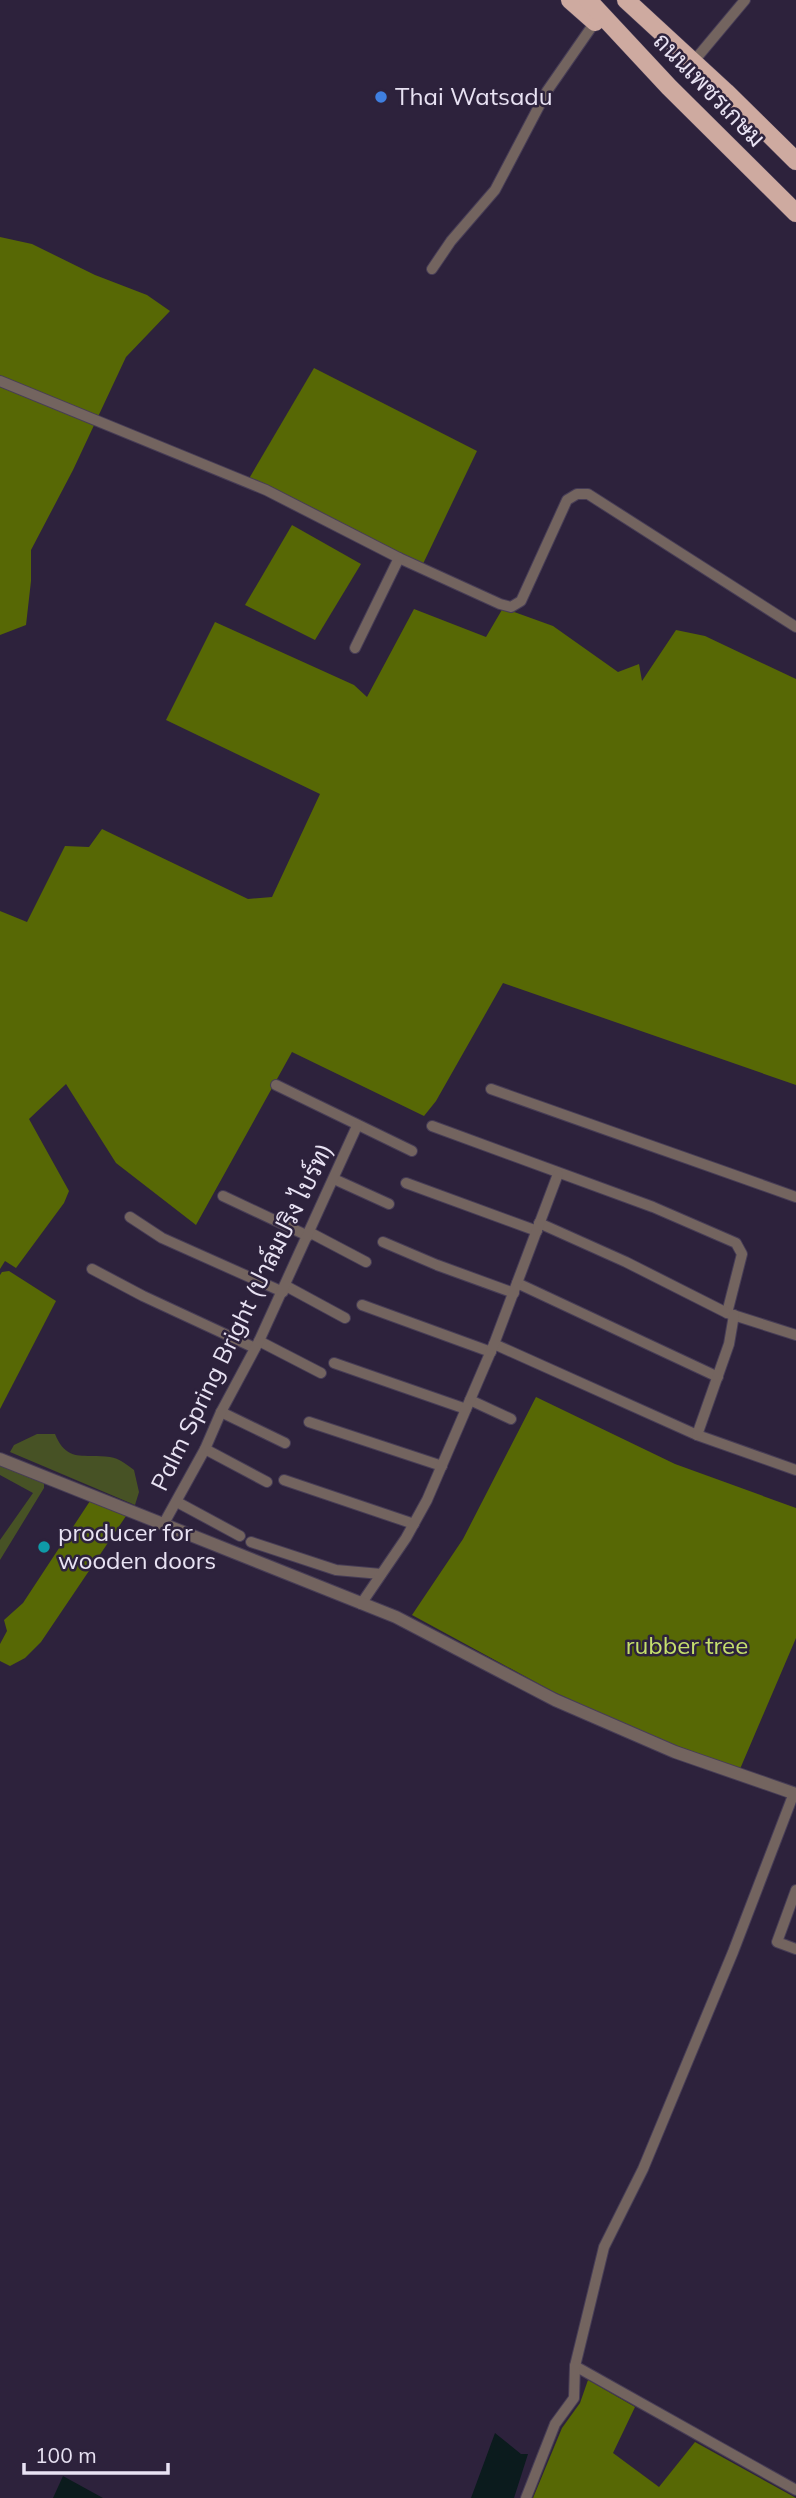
<svg xmlns="http://www.w3.org/2000/svg" width="796" height="2498" font-family="Mulish,Sarabun,sans-serif">
  <style>
    .green { fill: #475225 }
    .forest { fill: #576805 }
    .water { fill: #0b1b1d }
    .lines { fill: none; stroke-linecap: round; stroke-linejoin: round }
    .minor-casing { stroke: #473d56; stroke-width: 12 }
    .tertiary-casing { stroke: #473d56; stroke-width: 14 }
    .trunk-casing { stroke: #473d56; stroke-width: 19 }
    .minor { stroke: #73645f; stroke-width: 10 }
    .tertiary { stroke: #73645f; stroke-width: 12 }
    .trunk { stroke: #ceaaa0; stroke-width: 18 }
    .shop-dot { fill: #3f7fe0; stroke: #2d223c; stroke-width: 2.5 }
    .culture-dot { fill: #0f9aa8; stroke: #2d223c; stroke-width: 2.5 }
    .labels { text-anchor: middle; stroke-width: 5; stroke-linejoin: round; paint-order: stroke }
    .street-label { font-size: 24px; fill: #e8e2f3; stroke: #2d223c }
    .poi-label { font-size: 24px; fill: #e8e2f3; stroke: #2d223c; text-anchor: start }
    .park-label { font-size: 24px; fill: #c5df6d; stroke: #2d223c }
  </style>
  <rect width="100%" height="100%" fill="#2d223c"/>
  <g class="green">
    <path d="M 37,1434 L 55,1434 C 67,1464 85,1453 110,1457 C 119,1458 127,1465 134,1470 L 139,1492 L 135,1505 L 10,1452 L 14,1445 Z"/>
    <path d="M 0,1465 L 44,1482 L 44,1488 L 0,1560 L 0,1540 L 33,1493 L 0,1475 Z"/>
  </g>
  <g class="forest">
    <path d="M 0,237 L 32,244 L 95,275 L 147,295 L 170,311 L 126,357 L 73,470 L 31,550 L 31,581 L 26,625 L 0,635 Z"/>
    <path d="M 314,368 L 477,451 L 421,568 L 247,482 Z"/>
    <path d="M 292,525 L 361,564 L 315,640 L 245,605 Z"/>
    <path d="M 503,608 L 553,626 L 618,672 L 639,664 L 642,681 L 676,630 L 705,636 L 796,679 L 796,1085 L 503,983 L 436,1101 L 424,1116 L 292,1052 L 196,1225 L 116,1163 L 66,1084 L 29,1119 L 69,1191 L 64,1203 L 16,1268 L 5,1261 L 0,1269 L 0,911 L 27,922 L 65,846 L 89,847 L 102,829 L 248,899 L 272,897 L 320,794 L 166,720 L 215,622 L 354,685 L 367,697 L 414,609 L 486,637 Z"/>
    <path d="M 9,1271 L 56,1301 L 0,1409 L 0,1275 L 2,1272 Z"/>
    <path d="M 536,1397 L 675,1464 L 796,1508 L 796,1638 L 740,1769 L 645,1734 L 552,1691 L 412,1615 L 463,1539 Z"/>
    <path d="M 90,1501 L 126,1516 L 41,1642 L 25,1658 L 10,1666 L 0,1661 L 0,1644 L 7,1631 L 4,1620 L 23,1603 Z"/>
    <path d="M 588,2380 L 635,2407 L 613,2453 L 659,2487 L 695,2442 L 796,2498 L 533,2498 L 562,2428 L 580,2403 Z"/>
  </g>
  <g class="water">
    <path d="M 495,2433 L 521,2454 L 528,2454 L 514,2498 L 471,2498 Z"/>
    <path d="M 63,2476 L 103,2498 L 53,2498 Z"/>
  </g>
  <g class="lines">
    <g class="minor-casing">
      <g id="minor">
        <path d="M 699,55 L 745,0"/>
        <path d="M 432,269 L 451,241 L 495,190 L 547,91 L 595,22"/>
        <path d="M 0,381 L 266,490 L 399,558 L 500,604 L 511,607 L 521,601 L 567,500 L 577,494 L 588,494 L 796,627"/>
        <path d="M 355,648 L 399,558"/>
        <path d="M 276,1085 L 412,1151"/>
        <path d="M 491,1089 L 796,1197"/>
        <path d="M 432,1126 L 653,1207 L 736,1243 L 742,1254 L 727,1313"/>
        <path d="M 334,1179 L 389,1204"/>
        <path d="M 406,1183 L 537,1231"/>
        <path d="M 223,1196 L 308,1236"/>
        <path d="M 130,1217 L 162,1238 L 283,1292"/>
        <path d="M 539,1223 L 626,1262 L 727,1313 L 796,1335"/>
        <path d="M 309,1232 L 366,1262"/>
        <path d="M 383,1242 L 437,1265 L 514,1293"/>
        <path d="M 92,1269 L 143,1296 L 255,1348"/>
        <path d="M 517,1283 L 718,1377"/>
        <path d="M 286,1286 L 345,1318"/>
        <path d="M 362,1305 L 491,1352"/>
        <path d="M 259,1341 L 321,1373"/>
        <path d="M 494,1344 L 697,1435 L 796,1470"/>
        <path d="M 334,1363 L 466,1409"/>
        <path d="M 470,1400 L 511,1419"/>
        <path d="M 221,1412 L 285,1443"/>
        <path d="M 309,1422 L 442,1466"/>
        <path d="M 697,1435 L 729,1344 L 734,1315"/>
        <path d="M 205,1449 L 267,1482"/>
        <path d="M 284,1480 L 414,1524"/>
        <path d="M 177,1502 L 240,1536"/>
        <path d="M 163,1525 L 205,1449 L 221,1412 L 259,1341 L 357,1126"/>
        <path d="M 251,1542 L 336,1570 L 381,1574"/>
        <path d="M 361,1604 L 406,1538 L 427,1500 L 494,1344 L 558,1174"/>
        <path d="M 796,1890 L 777,1942 L 796,1949"/>
        <path d="M 575,2366 L 796,2490"/>
        <path d="M 526,2498 L 555,2424 L 574,2398 L 575,2366 L 604,2247 L 643,2169 L 733,1952 L 794,1793"/>
      </g>
    </g>
    <g class="tertiary-casing">
      <path id="tertiary" d="M 0,1459 L 396,1617 L 555,1700 L 675,1752 L 796,1794"/>
    </g>
    <g class="trunk-casing">
      <g id="trunk">
        <path d="M 570,0 L 595,22"/>
        <path d="M 588,0 L 669,87 L 796,213"/>
        <path d="M 626,0 L 726,92 L 796,161"/>
      </g>
    </g>
    <use href="#minor" class="minor"/>
    <use href="#tertiary" class="tertiary"/>
    <use href="#trunk" class="trunk"/>
  </g>
  <circle class="shop-dot" cx="381" cy="97" r="7"/>
  <circle class="culture-dot" cx="44" cy="1547" r="7"/>
  <g class="labels">
    <g class="street-label">
      <text transform="translate(709 90) rotate(46)" y="8">ถนนเพชรเกษม</text>
      <text transform="translate(242 1317) rotate(-64)" y="8">Palm Spring Bright (ปาล์มปริง ไบร์ท)</text>
    </g>
    <g class="poi-label">
      <text x="395" y="105">Thai Watsadu</text>
      <text x="58" y="1541">producer for<tspan x="58" dy="28">wooden doors</tspan></text>
    </g>
    <g class="park-label">
      <text x="687" y="1654">rubber tree</text>
    </g>
  </g>
  <path d="M24 2463v10h144v-10" fill="none" stroke="#e8e2f3" stroke-width="3.5"/>
  <text x="35" y="2463" font-size="21" fill="#e8e2f3" stroke="#2d223c" stroke-width="5" paint-order="stroke">100 m</text>
</svg>
